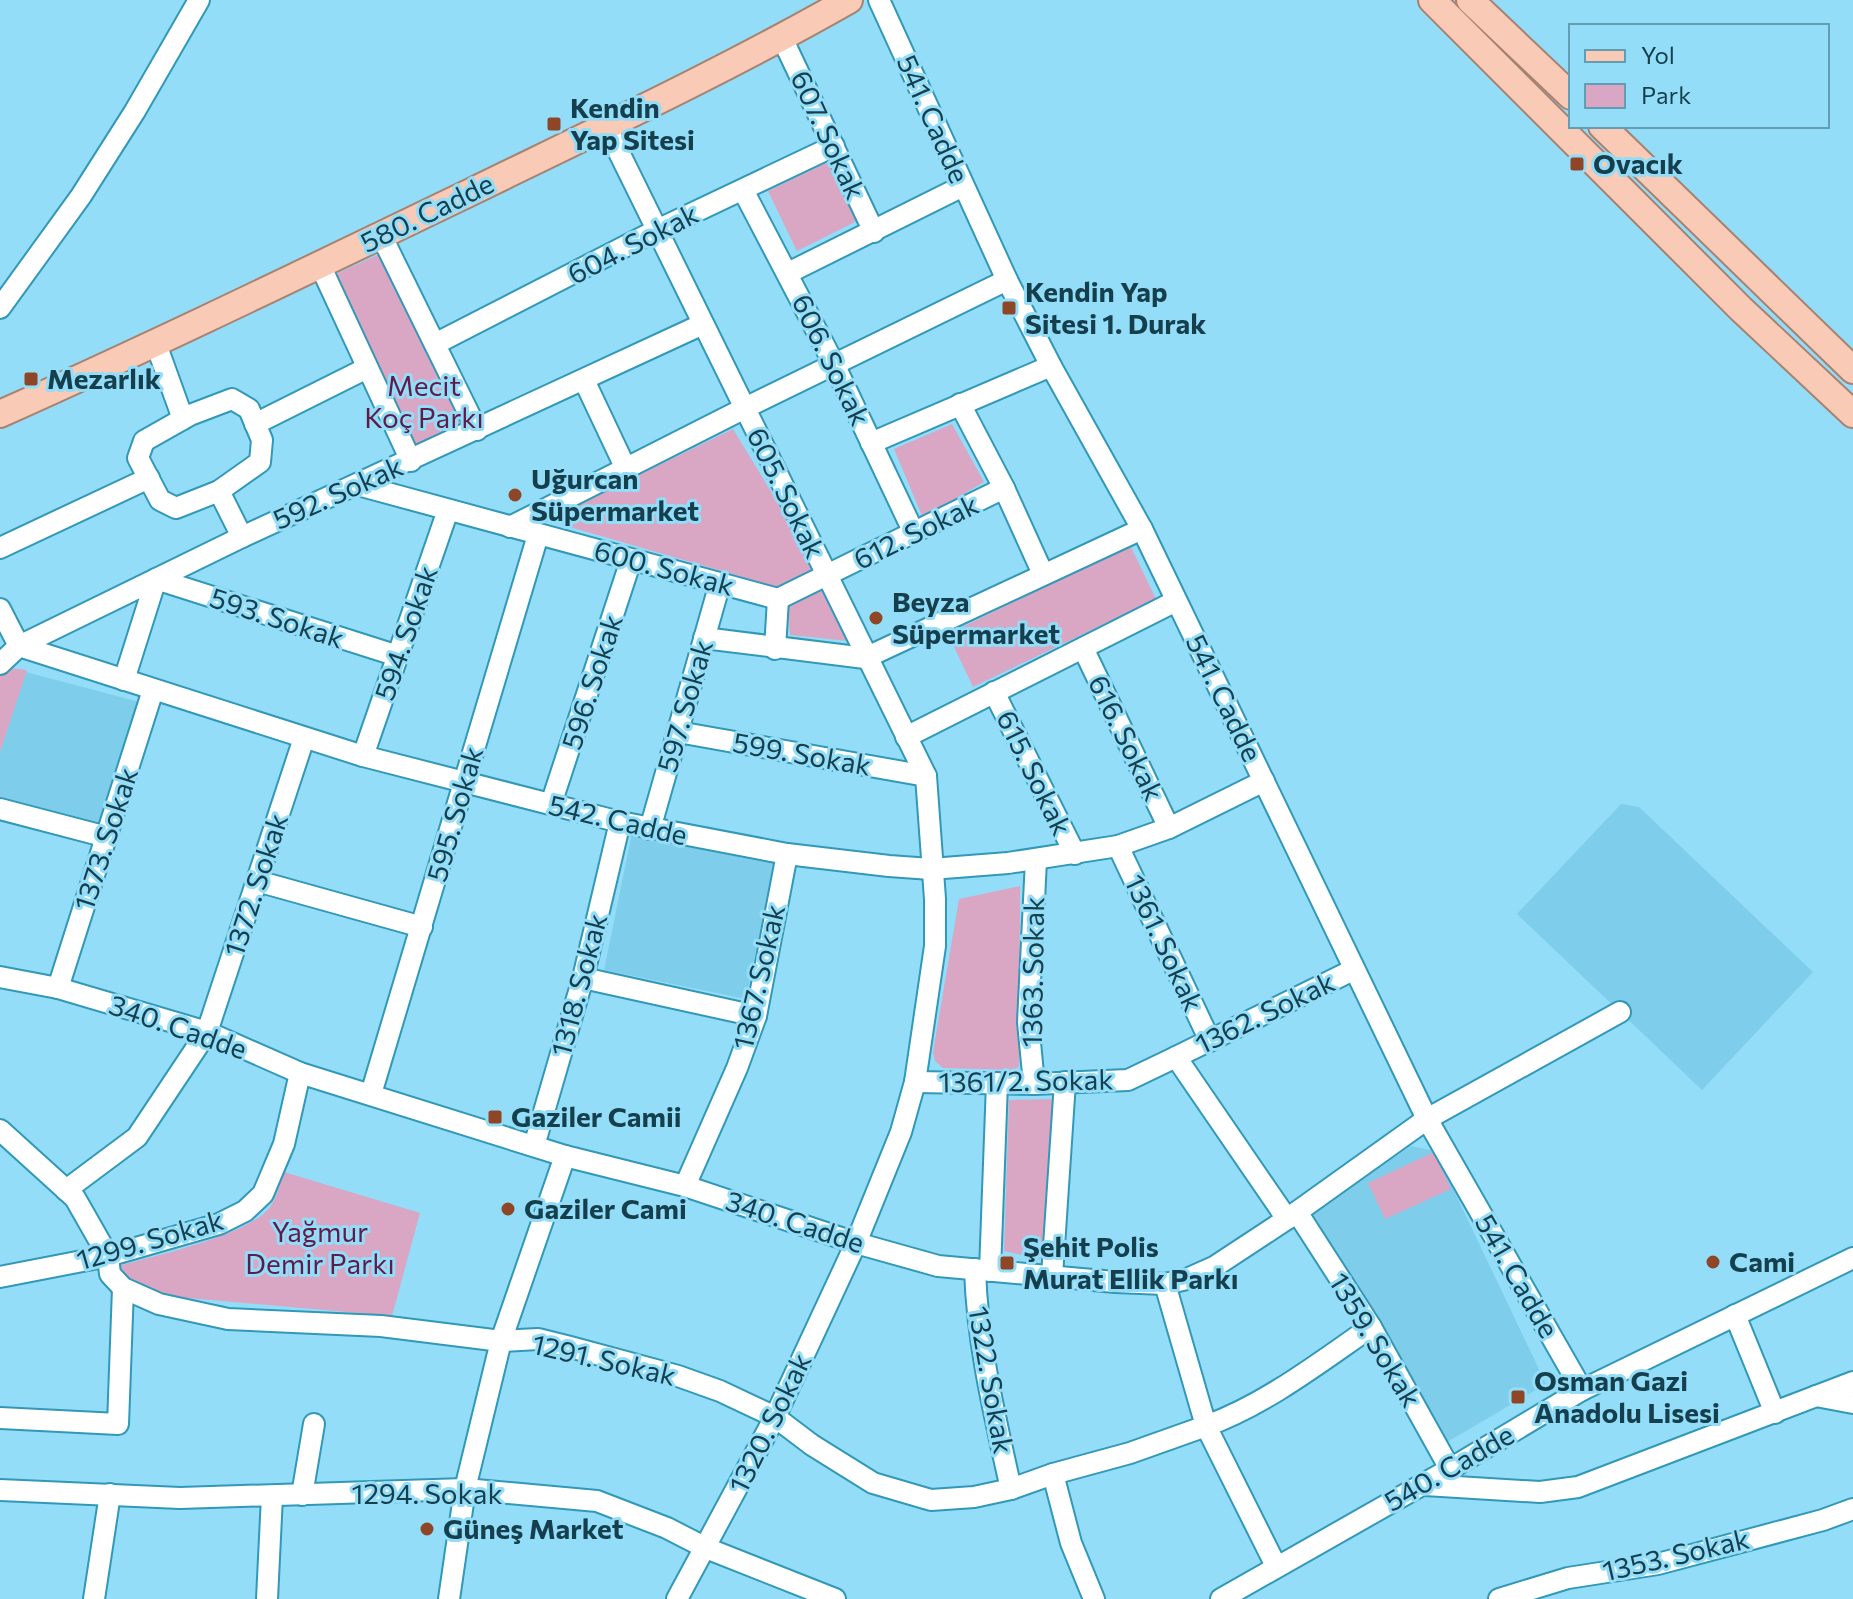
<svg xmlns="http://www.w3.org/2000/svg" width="1853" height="1599" font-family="Commissioner,sans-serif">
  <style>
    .built { fill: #7eceeb }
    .green { fill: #d9a6c3 }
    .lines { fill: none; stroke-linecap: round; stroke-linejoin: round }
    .minor-casing { stroke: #3198b8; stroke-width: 24 }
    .major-casing { stroke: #a78271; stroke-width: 30 }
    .minor { stroke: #fff; stroke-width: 20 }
    .major { stroke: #f9cab6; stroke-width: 26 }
    .poi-dot { fill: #8e4626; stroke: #93ddf8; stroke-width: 3 }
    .labels { text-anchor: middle; stroke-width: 6; stroke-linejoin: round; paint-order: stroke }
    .poi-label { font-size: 28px; font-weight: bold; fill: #153f4d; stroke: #93ddf8; text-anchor: start }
    .street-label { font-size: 28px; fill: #153f4d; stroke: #93ddf8 }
    .park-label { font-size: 28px; fill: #601c49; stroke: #93ddf8 }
  </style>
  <rect width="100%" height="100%" fill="#93ddf8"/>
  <g class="built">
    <path d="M 26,672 L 143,703 L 106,832 L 0,802 L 0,752 Z"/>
    <path d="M 1621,804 L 1639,807 L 1813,972 L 1702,1090 L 1517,914 Z"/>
    <path d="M 632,833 L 774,863 L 746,999 L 604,970 Z"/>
    <path d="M 1411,1146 L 1435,1151 L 1546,1384 L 1442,1445 L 1308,1215 Z"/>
  </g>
  <g class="green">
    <path d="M 828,162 L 857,221 L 797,251 L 768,191 Z"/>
    <path d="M 386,251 L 474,428 L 412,457 L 328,278 Z"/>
    <path d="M 952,424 L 984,482 L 923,518 L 894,449 Z"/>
    <path d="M 733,429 L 818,569 L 777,587 L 546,520 Z"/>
    <path d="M 1130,545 L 1156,599 L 973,687 L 948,634 Z"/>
    <path d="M 823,589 L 848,641 L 790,635 L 787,600 Z"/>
    <path d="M 8,668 L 27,670 L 0,752 L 0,672 Z"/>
    <path d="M 1020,886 L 1019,1066 L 1014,1070 L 943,1068 L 935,1061 L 933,1052 L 959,899 Z"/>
    <path d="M 1055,1099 L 1047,1255 L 1039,1259 L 1004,1251 L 1009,1100 Z"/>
    <path d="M 1434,1152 L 1451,1189 L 1385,1219 L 1368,1183 Z"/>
    <path d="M 284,1172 L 420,1213 L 392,1316 L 165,1296 L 120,1273 L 119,1266 C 154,1256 250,1235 270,1207 C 277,1198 280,1183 284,1172 Z"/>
  </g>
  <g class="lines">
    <g class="minor-casing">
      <g id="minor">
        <path d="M 879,0 L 1007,280 L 1051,366 L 1142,529 L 1427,1119 L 1582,1390"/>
        <path d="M 782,38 L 874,232"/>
        <path d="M 606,126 L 926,776 L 935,899 L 935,946 L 915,1082 L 901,1132 L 856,1243 L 775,1417 L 677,1599"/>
        <path d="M 743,190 L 834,364 L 914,533"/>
        <path d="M 381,235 L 477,430"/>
        <path d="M 320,265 L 411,461"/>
        <path d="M 788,273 L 963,186"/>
        <path d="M 0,308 L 81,196 L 135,111 L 199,0"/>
        <path d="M 156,344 L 183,419"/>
        <path d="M 435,344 L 657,230 L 834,146"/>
        <path d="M 584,380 L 626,469"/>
        <path d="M 232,399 L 249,409 L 262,440 L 260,462 L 219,491 L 176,508 L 160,500 L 138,458 L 144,441 L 190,415 Z"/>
        <path d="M 960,404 L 1004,488 L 1043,574"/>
        <path d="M 255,424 L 367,368"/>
        <path d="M 871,443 L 1051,366"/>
        <path d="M 358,485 L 778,599 L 1004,488"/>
        <path d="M 219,491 L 242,537"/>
        <path d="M 510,527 L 745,408 L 1007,280"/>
        <path d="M 0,548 L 149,478"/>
        <path d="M 0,609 L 19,646 L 363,756 L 620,822 L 787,854 L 889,866 L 931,869 L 1008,863 L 1118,846 L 1169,828 L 1264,781"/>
        <path d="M 704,638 L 865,658 L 1142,529"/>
        <path d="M 1083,648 L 1169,828"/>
        <path d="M 775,649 L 778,599"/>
        <path d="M 0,664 L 19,646 L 242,537 L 703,324"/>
        <path d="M 124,680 L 156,579 L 398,656"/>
        <path d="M 994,692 L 1075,854"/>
        <path d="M 678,732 L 926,776"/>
        <path d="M 906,737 L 1176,601"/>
        <path d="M 363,756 L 448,510"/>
        <path d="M 551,804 L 631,560"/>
        <path d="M 0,809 L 107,837"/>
        <path d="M 650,829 L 720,583"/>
        <path d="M 1118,846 L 1210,1041"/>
        <path d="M 257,881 L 422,927"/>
        <path d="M 0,977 L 58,988 L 207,1032 L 300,1073 L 565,1156 L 685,1186 L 856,1243 L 938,1266 L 1115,1282 L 1165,1284 L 1187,1279 L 1214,1267 L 1287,1219 L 1427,1119 L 1620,1012"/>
        <path d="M 583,978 L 756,1016"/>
        <path d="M 58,988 L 153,690"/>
        <path d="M 1176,1057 L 1353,970"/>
        <path d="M 915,1082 L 1034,1084 L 1128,1080 L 1176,1057 L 1287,1219"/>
        <path d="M 1034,1084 L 1028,1022 L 1036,860"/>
        <path d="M 371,1094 L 538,535"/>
        <path d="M 0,1130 L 75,1198 L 108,1256 L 110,1274 L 123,1288 L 159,1304 L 228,1319 L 381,1326 L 501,1341 L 538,1339 L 570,1347 L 678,1376 L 720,1391 L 775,1417 L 812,1445 L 873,1483 L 931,1500 L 974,1497 L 1011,1489 L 1053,1474 L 1130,1453 L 1206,1426 L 1276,1566"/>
        <path d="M 534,1146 L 583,978 L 620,822"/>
        <path d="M 685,1186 L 737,1068 L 756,1016 L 787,854"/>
        <path d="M 66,1190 L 137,1137 L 207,1032 L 304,738"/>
        <path d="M 1297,1212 L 1371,1327 L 1450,1469"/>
        <path d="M 975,1269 C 977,1343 995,1417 1011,1489"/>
        <path d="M 990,1271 L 997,1083"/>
        <path d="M 1052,1276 L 1065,1082"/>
        <path d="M 0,1277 L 108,1256 L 219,1224 L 245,1211 L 263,1194 L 284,1144 L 300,1073"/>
        <path d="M 1165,1284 L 1206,1426 C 1266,1404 1319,1363 1371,1327"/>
        <path d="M 1735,1315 L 1775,1413"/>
        <path d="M 1816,1396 L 1853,1403"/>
        <path d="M 0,1418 L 118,1424 L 123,1288"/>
        <path d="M 1053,1474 L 1071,1543 L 1094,1599"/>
        <path d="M 1425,1485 L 1540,1492 L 1578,1487 L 1853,1382"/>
        <path d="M 0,1490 L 180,1498 L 465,1489 L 597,1501 L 667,1528 L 706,1548 L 835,1599"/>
        <path d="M 302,1495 L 314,1424"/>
        <path d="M 94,1599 L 110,1494"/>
        <path d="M 267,1599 L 272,1496"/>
        <path d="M 449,1599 L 465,1489 L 501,1341 L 565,1156"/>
        <path d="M 1221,1599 L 1450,1469 L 1582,1390 L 1853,1258"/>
        <path d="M 1499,1599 L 1568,1578 L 1658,1564 L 1823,1520 L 1853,1509"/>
      </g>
    </g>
    <g class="major-casing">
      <g id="major">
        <path d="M 1432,0 L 1741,309 L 1853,414"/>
        <path d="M 1470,0 L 1571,96"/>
        <path d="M 1602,126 L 1853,370"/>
        <path d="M 0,414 C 159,343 315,267 471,192 C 598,130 726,70 849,0"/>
      </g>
    </g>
    <use href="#minor" class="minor"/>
    <use href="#major" class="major"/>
  </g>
  <g class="poi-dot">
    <rect x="546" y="116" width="16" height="16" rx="4"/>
    <rect x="1569" y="156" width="16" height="16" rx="4"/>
    <rect x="1001" y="300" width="16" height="16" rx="4"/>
    <rect x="23" y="371" width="16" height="16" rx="4"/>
    <circle cx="515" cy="495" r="8"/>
    <circle cx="876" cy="618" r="8"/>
    <rect x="487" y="1109" width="16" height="16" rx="4"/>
    <circle cx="508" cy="1209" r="8"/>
    <circle cx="1713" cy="1262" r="8"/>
    <rect x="999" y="1255" width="16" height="16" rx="4"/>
    <rect x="1510" y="1389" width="16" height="16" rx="4"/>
    <circle cx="427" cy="1529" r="8"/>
  </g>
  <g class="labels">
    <g class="poi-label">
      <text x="570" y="118">Kendin<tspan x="570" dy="32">Yap Sitesi</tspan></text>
      <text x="1593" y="174">Ovacık</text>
      <text x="1025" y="302">Kendin Yap<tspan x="1025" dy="32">Sitesi 1. Durak</tspan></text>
      <text x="47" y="389">Mezarlık</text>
      <text x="531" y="489">Uğurcan<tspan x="531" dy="32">Süpermarket</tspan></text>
      <text x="892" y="612">Beyza<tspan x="892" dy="32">Süpermarket</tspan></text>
      <text x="511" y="1127">Gaziler Camii</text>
      <text x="524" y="1219">Gaziler Cami</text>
      <text x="1023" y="1257">Şehit Polis<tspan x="1023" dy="32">Murat Ellik Parkı</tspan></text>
      <text x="1729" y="1272">Cami</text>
      <text x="1534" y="1391">Osman Gazi<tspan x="1534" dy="32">Anadolu Lisesi</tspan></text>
      <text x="443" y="1539">Güneş Market</text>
    </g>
    <g class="street-label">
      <text transform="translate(933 119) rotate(66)" y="10">541. Cadde</text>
      <text transform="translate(828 135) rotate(65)" y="10">607. Sokak</text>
      <text transform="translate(427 213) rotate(-26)" y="10">580. Cadde</text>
      <text transform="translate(633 244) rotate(-27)" y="10">604. Sokak</text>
      <text transform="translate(831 360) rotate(64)" y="10">606. Sokak</text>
      <text transform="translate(338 493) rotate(-24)" y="10">592. Sokak</text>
      <text transform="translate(786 493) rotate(64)" y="10">605. Sokak</text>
      <text transform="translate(916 532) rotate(-26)" y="10">612. Sokak</text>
      <text transform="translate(664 568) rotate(15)" y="10">600. Sokak</text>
      <text transform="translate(277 618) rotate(18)" y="10">593. Sokak</text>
      <text transform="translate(406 633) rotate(-71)" y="10">594. Sokak</text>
      <text transform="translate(592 682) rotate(-72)" y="10">596. Sokak</text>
      <text transform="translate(1224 698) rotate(64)" y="10">541. Cadde</text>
      <text transform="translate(685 706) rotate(-74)" y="10">597. Sokak</text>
      <text transform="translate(1126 738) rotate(64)" y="10">616. Sokak</text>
      <text transform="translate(802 754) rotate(10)" y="10">599. Sokak</text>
      <text transform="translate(1034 773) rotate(64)" y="10">615. Sokak</text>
      <text transform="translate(455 814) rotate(-74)" y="10">595. Sokak</text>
      <text transform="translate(618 820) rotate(13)" y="10">542. Cadde</text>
      <text transform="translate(106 839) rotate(-72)" y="10">1373. Sokak</text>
      <text transform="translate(256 885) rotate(-72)" y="10">1372. Sokak</text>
      <text transform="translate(1164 943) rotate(65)" y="10">1361. Sokak</text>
      <text transform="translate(1033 972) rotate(-89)" y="10">1363. Sokak</text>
      <text transform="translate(759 977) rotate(-77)" y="10">1367. Sokak</text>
      <text transform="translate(579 985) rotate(-75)" y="10">1318. Sokak</text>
      <text transform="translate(1265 1013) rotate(-26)" y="10">1362. Sokak</text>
      <text transform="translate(178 1027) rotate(19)" y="10">340. Cadde</text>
      <text transform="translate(1026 1081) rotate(-1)" y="10">1361/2. Sokak</text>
      <text transform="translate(795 1222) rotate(18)" y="10">340. Cadde</text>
      <text transform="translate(150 1240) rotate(-16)" y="10">1299. Sokak</text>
      <text transform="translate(1517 1276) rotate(60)" y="10">541. Cadde</text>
      <text transform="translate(1375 1340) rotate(59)" y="10">1359. Sokak</text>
      <text transform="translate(604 1360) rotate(13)" y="10">1291. Sokak</text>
      <text transform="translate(991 1380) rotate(80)" y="10">1322. Sokak</text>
      <text transform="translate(770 1423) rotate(-64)" y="10">1320. Sokak</text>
      <text transform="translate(1449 1468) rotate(-30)" y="10">540. Cadde</text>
      <text x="427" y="1504">1294. Sokak</text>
      <text transform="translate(1676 1555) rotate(-13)" y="10">1353. Sokak</text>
    </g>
    <g class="park-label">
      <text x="424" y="396">Mecit<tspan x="424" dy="32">Koç Parkı</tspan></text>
      <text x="320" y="1242">Yağmur<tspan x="320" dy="32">Demir Parkı</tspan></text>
    </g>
  </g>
  <rect x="1569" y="24" width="260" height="104" fill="#93ddf8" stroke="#619eb4" stroke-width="2"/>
  <rect x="1585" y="50" width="40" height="12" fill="#f9cab6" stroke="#619eb4" stroke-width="2"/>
  <text x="1641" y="64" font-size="24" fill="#153f4d">Yol</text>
  <rect x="1585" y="84" width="40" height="24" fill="#d9a6c3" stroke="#619eb4" stroke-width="2"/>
  <text x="1641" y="104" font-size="24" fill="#153f4d">Park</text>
</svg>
